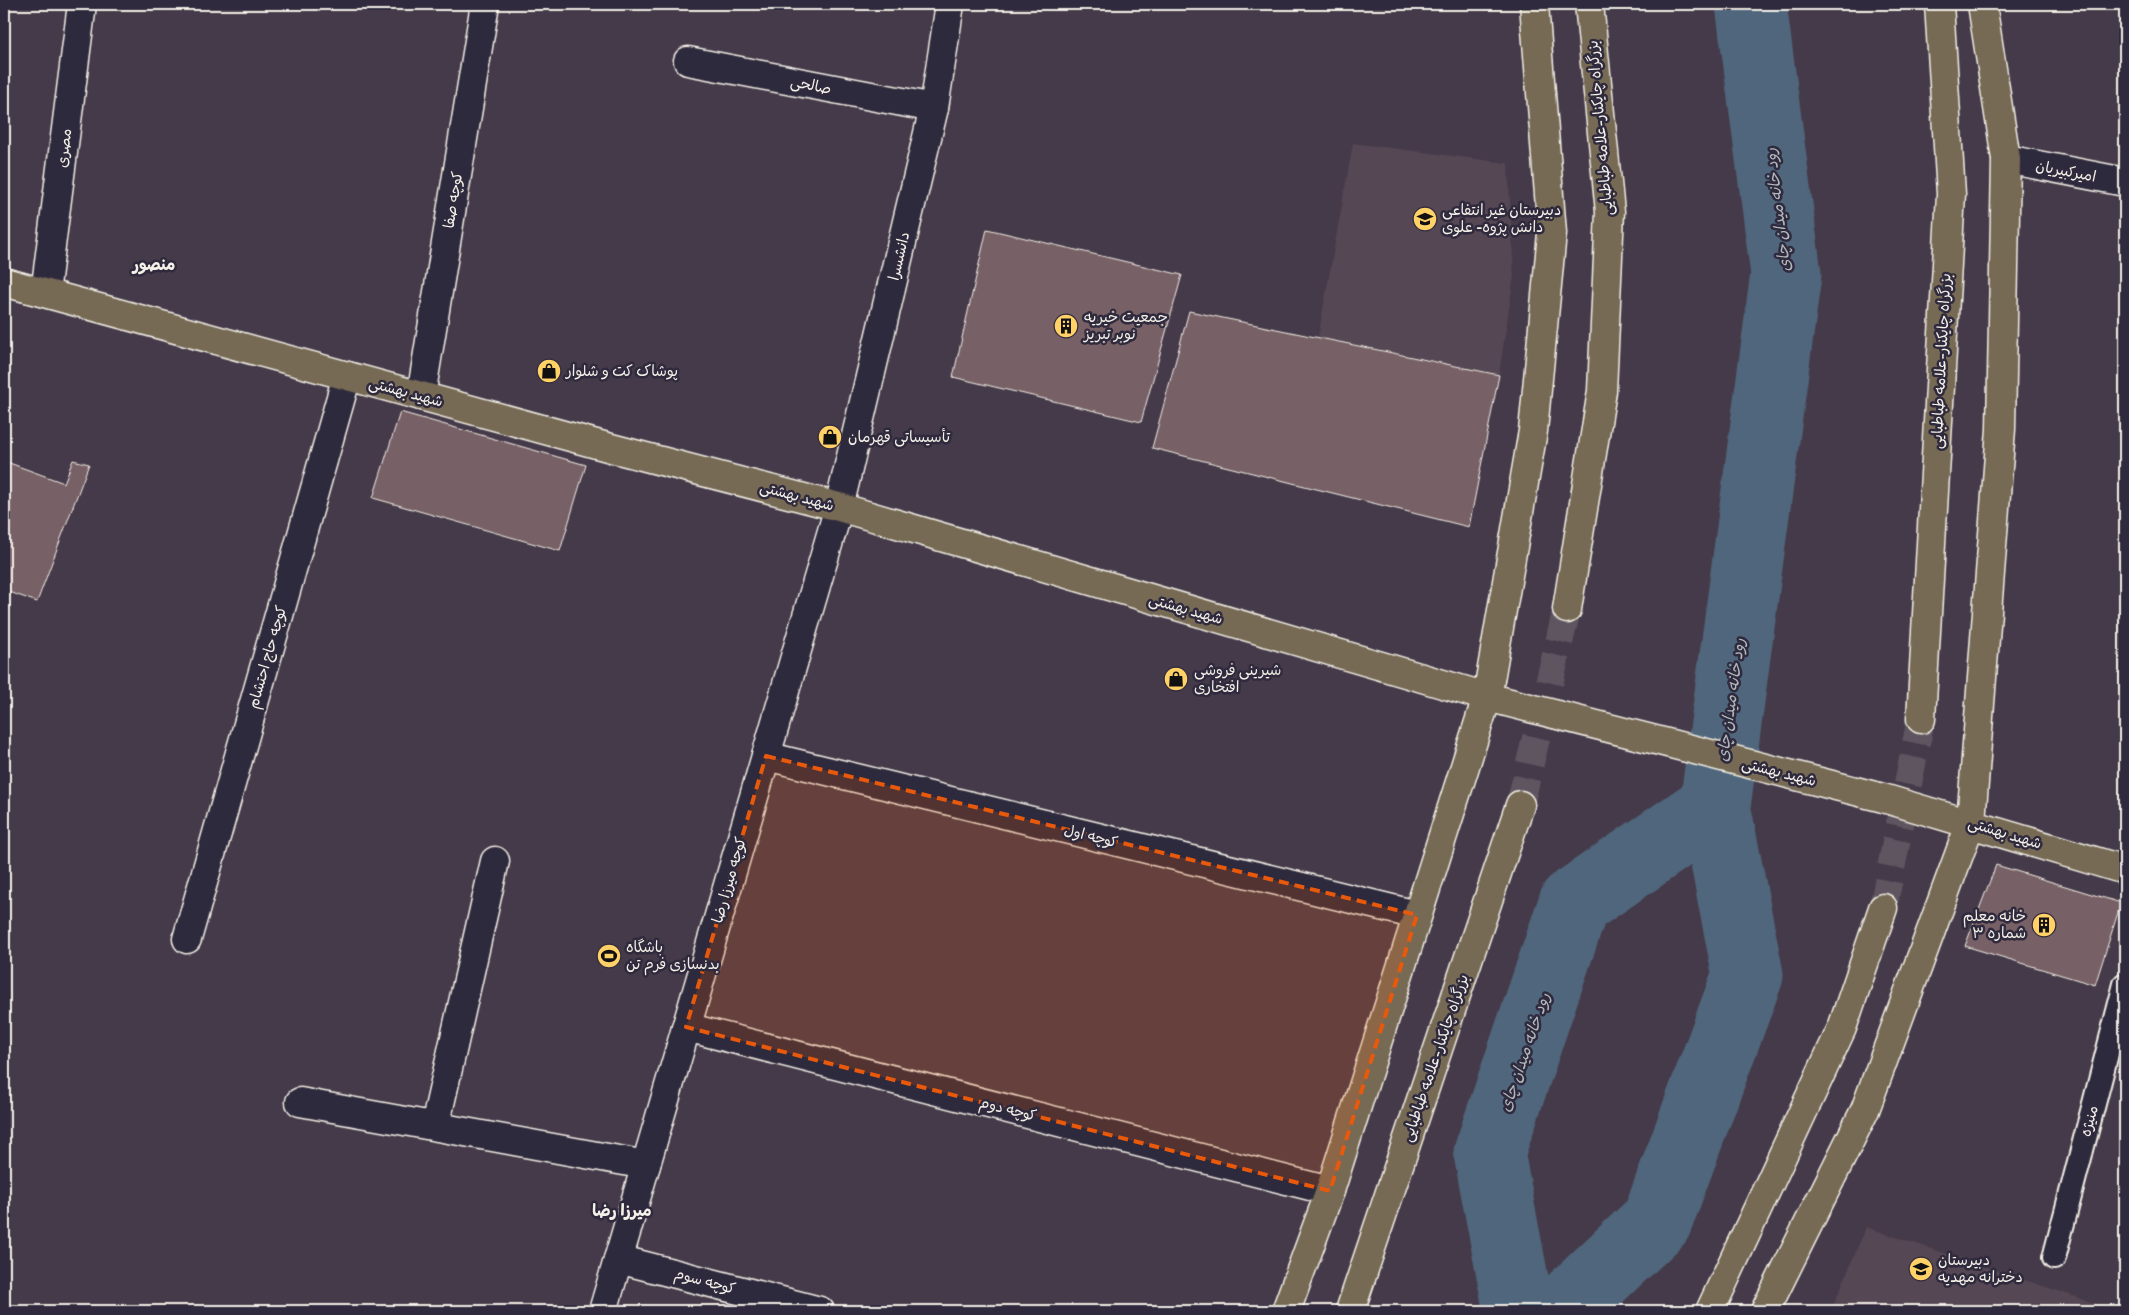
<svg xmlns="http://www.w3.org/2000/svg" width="2129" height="1315" font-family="Itim,'Playpen Sans Arabic',sans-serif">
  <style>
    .built { fill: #544652 }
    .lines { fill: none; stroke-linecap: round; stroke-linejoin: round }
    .river { stroke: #50667b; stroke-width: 71 }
    .building { fill: #776166; stroke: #f4f1e8 }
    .highway-tunnel { stroke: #5f5561; stroke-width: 28; stroke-dasharray: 28 14; stroke-linecap: butt }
    .lane-casing { stroke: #f4f1e8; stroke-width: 26 }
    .street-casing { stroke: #f4f1e8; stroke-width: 31 }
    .secondary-casing { stroke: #f4f1e8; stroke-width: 31 }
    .primary-casing { stroke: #f4f1e8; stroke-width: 31 }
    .highway-casing { stroke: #f4f1e8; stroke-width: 31 }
    .lane { stroke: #2f2a3d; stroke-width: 22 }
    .street { stroke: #2f2a3d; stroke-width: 28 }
    .secondary { stroke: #2f2a3d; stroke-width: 28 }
    .primary { stroke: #766a54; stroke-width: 28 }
    .highway { stroke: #766a54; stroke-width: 28 }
    .marked { fill: #e8590c; fill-opacity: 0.2; stroke: #e8590c; stroke-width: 4; stroke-dasharray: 10 6; stroke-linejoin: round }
    .labels { text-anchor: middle; stroke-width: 5; stroke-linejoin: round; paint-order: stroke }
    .street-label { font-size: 15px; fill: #f4f1e8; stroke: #2f2a3d }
    .poi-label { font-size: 15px; fill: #f4f1e8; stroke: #2f2a3d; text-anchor: start }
    .water-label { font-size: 16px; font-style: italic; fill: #b2b9bc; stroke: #2f2a3d }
    .neighbourhood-label { font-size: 16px; font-weight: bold; fill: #f4f1e8; stroke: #2f2a3d }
  </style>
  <rect width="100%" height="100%" fill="#453a49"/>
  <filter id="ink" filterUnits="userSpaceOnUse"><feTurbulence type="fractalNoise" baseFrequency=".02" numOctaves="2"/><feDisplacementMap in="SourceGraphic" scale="10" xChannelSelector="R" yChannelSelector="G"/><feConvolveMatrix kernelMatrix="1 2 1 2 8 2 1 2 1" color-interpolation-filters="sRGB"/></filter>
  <g filter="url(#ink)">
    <g class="built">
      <path d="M 1353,143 L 1508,163 L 1514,276 L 1499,375 L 1318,337 Z"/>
      <path d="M 1866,1227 L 2118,1311 L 1831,1311 Z"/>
    </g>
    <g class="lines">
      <g class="river">
        <path d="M 1519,1311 L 1489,1153 L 1574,903 L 1715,806 L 1786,274 L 1751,4"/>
        <path d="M 1562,1311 L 1657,1221 L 1748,975 L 1715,806"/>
      </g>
    </g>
    <g class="building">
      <path d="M 987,229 L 1182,275 L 1141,422 L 953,377 Z"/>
      <path d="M 1189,311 L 1499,375 L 1469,527 L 1152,448 Z"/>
      <path d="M 400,412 L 586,465 L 560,551 L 373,498 Z"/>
      <path d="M 73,460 L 89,464 L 37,602 L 4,590 L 4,461 L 64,483 Z"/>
      <path d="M 1996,865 L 2121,903 L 2095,985 L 1965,946 Z"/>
    </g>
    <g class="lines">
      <g class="highway-tunnel">
        <path d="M 1520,805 L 1567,609"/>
        <path d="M 1883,908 L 1921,719"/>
      </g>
      <g class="lane-casing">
        <path id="lane" d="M 2054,1258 L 2125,984"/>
      </g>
      <g class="street-casing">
        <g id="street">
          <path d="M 688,61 L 934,108"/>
          <path d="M 2006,159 L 2125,182"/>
          <path d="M 45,293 L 82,4"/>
          <path d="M 421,396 L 485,4"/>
          <path d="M 766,756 L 1417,915"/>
          <path d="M 187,939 L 347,376"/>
          <path d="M 686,1027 L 1330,1191"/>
          <path d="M 300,1102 L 646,1165"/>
          <path d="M 435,1126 L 495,861"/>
          <path d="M 618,1259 L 820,1311"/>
          <path d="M 603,1311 L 839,507"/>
        </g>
      </g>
      <g class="secondary-casing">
        <path id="secondary" d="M 839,507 L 934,108 L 950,4"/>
      </g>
      <g class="primary-casing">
        <path id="primary" d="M 4,282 L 611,448 L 839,507 L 1487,697 L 1883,798 L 2125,870"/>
      </g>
      <g class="highway-casing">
        <g id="highway">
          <path d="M 1567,609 L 1602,391 L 1610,212 L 1589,4"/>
          <path d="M 1921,719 L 1951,194 L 1939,4"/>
          <path d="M 1286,1311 L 1330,1191 L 1487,697 L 1533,431 L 1552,233 L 1534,4"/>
          <path d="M 1350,1311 L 1520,805"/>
          <path d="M 1710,1311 L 1842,1028 L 1883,908"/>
          <path d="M 1765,1311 L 1865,1110 L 1971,822 L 2001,429 L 2006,159 L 1982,4"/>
        </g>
      </g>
      <use href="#lane" class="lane"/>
      <use href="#street" class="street"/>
      <use href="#secondary" class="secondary"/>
      <use href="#primary" class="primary"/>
      <use href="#highway" class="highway"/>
    </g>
  </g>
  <path class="marked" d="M 766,756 L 1417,915 L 1330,1191 L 686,1027 Z"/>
  <defs>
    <g id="school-disc" transform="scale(1.25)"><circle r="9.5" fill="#ffd166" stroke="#2f2a3d"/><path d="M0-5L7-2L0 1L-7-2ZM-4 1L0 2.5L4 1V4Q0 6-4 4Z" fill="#111"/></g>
    <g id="building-disc" transform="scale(1.25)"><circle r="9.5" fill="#ffd166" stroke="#2f2a3d"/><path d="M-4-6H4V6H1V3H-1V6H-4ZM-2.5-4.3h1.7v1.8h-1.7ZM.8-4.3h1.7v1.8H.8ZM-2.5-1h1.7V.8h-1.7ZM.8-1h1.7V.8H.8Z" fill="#111"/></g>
    <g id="shop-disc" transform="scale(1.25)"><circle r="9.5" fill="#ffd166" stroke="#2f2a3d"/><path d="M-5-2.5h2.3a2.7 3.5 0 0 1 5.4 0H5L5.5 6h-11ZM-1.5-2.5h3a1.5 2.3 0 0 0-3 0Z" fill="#111"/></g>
    <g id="stadium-disc" transform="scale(1.25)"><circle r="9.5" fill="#ffd166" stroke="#2f2a3d"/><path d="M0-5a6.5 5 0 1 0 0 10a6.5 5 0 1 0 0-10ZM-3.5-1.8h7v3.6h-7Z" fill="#111"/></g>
  </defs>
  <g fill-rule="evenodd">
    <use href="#school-disc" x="1425" y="219"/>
    <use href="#building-disc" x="1066" y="326"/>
    <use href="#shop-disc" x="549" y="371"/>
    <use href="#shop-disc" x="830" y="437"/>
    <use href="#shop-disc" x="1176" y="679"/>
    <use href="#building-disc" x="2044" y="925"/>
    <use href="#stadium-disc" x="609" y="956"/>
    <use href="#school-disc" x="1921" y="1269"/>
  </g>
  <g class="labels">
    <g class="street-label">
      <text transform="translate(811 85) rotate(11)" y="5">صالحی</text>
      <text transform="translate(1600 128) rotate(-95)" y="5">بزرگراه چایکنار-علامه طباطبایی</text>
      <text transform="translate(64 148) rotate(-83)" y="5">مصری</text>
      <text transform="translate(2066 171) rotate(11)" y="5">امیرکبیریان</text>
      <text transform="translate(453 200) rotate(-81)" y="5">کوچه صفا</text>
      <text transform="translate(899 256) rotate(-77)" y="5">دانشسرا</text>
      <text transform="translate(1941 361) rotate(-87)" y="5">بزرگراه چایکنار-علامه طباطبایی</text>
      <text transform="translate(406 392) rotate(15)" y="5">شهید بهشتى</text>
      <text transform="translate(797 496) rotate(15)" y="5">شهید بهشتى</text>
      <text transform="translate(1186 609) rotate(16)" y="5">شهید بهشتى</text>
      <text transform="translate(267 657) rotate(-74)" y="5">کوچه حاج احتشام</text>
      <text transform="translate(1779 772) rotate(14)" y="5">شهید بهشتی</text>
      <text transform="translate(2005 833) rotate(17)" y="5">شهید بهشتى</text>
      <text transform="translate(1091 836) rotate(14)" y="5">کوچه اول</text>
      <text transform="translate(729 880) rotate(-74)" y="5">کوچه میرزا رضا</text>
      <text transform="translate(1435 1058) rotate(-71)" y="5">بزرگراه چایکنار-علامه طباطبایی</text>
      <text transform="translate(1008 1109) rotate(14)" y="5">کوچه دوم</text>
      <text transform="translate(2089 1121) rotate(-75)" y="5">منیژه</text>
      <text transform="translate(705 1281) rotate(15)" y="5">کوچه سوم</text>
    </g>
    <g class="poi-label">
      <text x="1442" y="215">دبیرستان غیر انتفاعی<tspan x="1442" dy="17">دانش پژوه- علوی</tspan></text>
      <text x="1084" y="322">جمعیت خیریه<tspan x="1084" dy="17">نوبر تبریز</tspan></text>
      <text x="566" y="376">پوشاک کت و شلوار</text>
      <text x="848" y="442">تأسیساتی قهرمان</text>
      <text x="1194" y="675">شیرینی فروشی<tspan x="1194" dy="17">افتخاری</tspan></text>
      <text x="2026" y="921" text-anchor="end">خانه معلم<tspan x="2026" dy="17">شماره ۳</tspan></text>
      <text x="626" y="952">باشگاه<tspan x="626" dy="17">بدنسازی فرم تن</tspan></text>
      <text x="1938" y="1265">دبیرستان<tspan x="1938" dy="17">دخترانه مهدیه</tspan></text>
    </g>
    <g class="water-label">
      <text transform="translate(1777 210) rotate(-97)" y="6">رود خانه میدان چای</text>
      <text transform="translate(1730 700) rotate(-82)" y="6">رود خانه میدان چای</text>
      <text transform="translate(1524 1052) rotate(-71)" y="6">رود خانه میدان چای</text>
    </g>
    <g class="neighbourhood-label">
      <text x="154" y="270">منصور</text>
      <text x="622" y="1216">میرزا رضا</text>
    </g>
  </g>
  <rect width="2129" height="1315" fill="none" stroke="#2f2a3d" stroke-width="20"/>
  <rect x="10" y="10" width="2109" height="1295" fill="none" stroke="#f4f1e8" stroke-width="2" filter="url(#ink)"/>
</svg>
